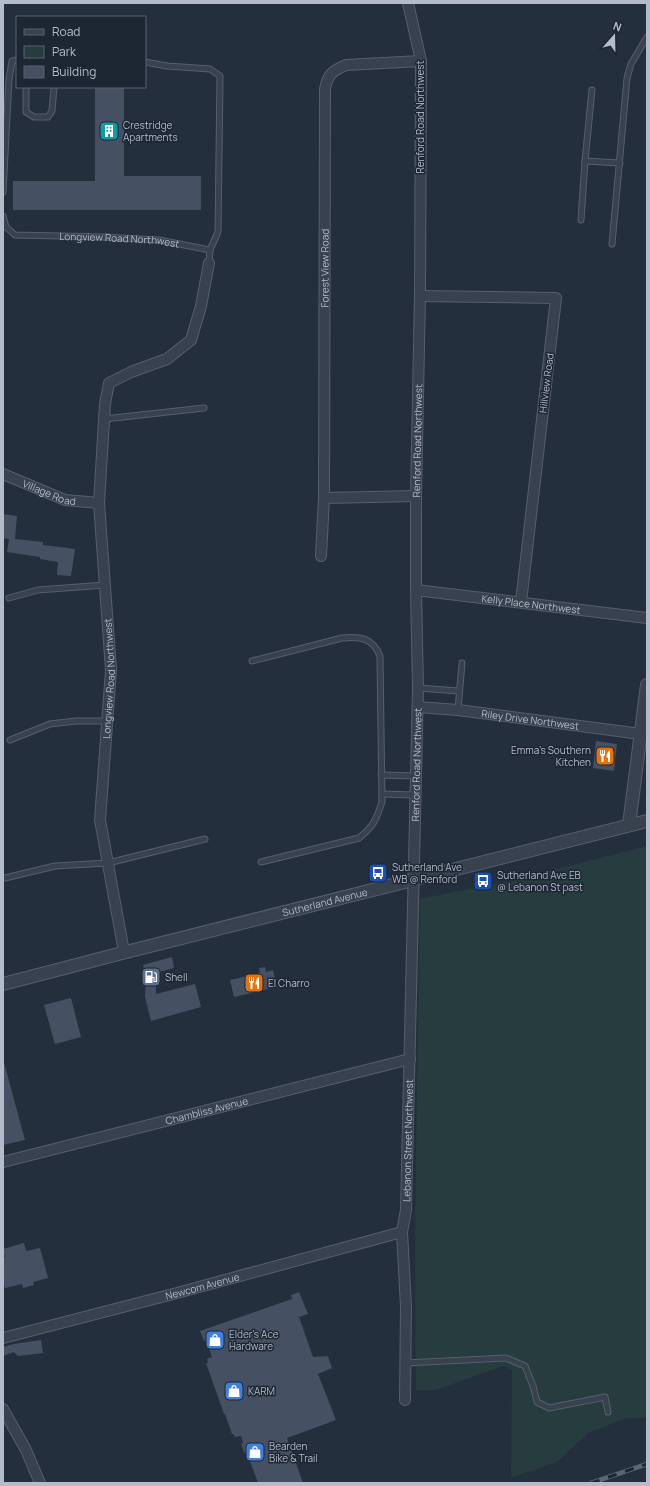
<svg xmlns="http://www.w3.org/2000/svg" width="650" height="1486" font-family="Manrope,sans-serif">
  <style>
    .green { fill: #263c3f }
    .building { fill: #455162 }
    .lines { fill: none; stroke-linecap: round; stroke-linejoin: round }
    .service-casing { stroke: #565f6c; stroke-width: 7 }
    .minor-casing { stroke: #565f6c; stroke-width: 12 }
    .tertiary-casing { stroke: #565f6c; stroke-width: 14 }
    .service { stroke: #38414e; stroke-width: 5 }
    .minor { stroke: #38414e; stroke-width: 10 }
    .tertiary { stroke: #38414e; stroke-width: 12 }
    .rail-casing { stroke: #5a6575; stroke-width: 4.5 }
    .rail { stroke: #1d2633; stroke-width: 3; stroke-dasharray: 9; stroke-linecap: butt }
    .labels { text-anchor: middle; stroke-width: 3; stroke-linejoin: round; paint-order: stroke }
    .street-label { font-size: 10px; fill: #b4bcc9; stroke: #1d2633 }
    .poi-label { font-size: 10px; fill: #b4bcc9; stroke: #1d2633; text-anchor: start }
  </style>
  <rect width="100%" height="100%" fill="#242f3e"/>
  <path class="green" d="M 647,846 L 647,1418 L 627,1418 L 588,1433 L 557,1462 L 511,1478 L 512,1370 L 503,1366 L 436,1390 L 416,1390 C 413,1226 418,1062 420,899 L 514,880 Z"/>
  <g class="building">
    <path d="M 95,87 L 124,87 L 124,176 L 201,176 L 201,210 L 13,210 L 13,181 L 95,181 Z"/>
    <path d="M 3,514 L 17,516 L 15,539 L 43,542 L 43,545 L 75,549 L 71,576 L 57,575 L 58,562 L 40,559 L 40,557 L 7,552 L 9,539 L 3,538 Z"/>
    <path d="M 596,741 L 617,744 L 614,771 L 593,768 Z"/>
    <path d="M 172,957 L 174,968 L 159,972 L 156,978 L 156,994 L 195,984 L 201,1007 L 151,1021 L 145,997 L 146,976 L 143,965 Z"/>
    <path d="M 265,967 L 266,972 L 273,970 L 277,987 L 234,997 L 230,980 L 260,973 L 259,968 Z"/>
    <path d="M 71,998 L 81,1037 L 55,1044 L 44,1005 Z"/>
    <path d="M 3,1059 L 25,1140 L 3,1145 Z"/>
    <path d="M 24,1243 L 26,1251 L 40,1248 L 48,1278 L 33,1282 L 34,1285 L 23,1288 L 22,1284 L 5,1288 L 3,1281 L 3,1258 L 5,1257 L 3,1249 Z"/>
    <path d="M 299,1292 L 308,1314 L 299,1317 L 313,1357 L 328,1356 L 332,1368 L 318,1374 L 336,1420 L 287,1438 L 303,1483 L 258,1483 L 247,1453 L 245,1454 L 241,1444 L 243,1443 L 241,1436 L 235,1437 L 233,1434 L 232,1434 L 225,1414 L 224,1414 L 206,1363 L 208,1363 L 207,1359 L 212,1357 L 206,1341 L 204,1341 L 200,1331 L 292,1299 L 291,1295 Z"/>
    <path d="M 41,1340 L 43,1353 L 18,1356 L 14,1352 L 3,1356 L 3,1347 L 14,1344 Z"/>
  </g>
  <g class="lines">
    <g class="service-casing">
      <g id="service">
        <path d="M 145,62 L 167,66 L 210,69 L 220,76 L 218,232 L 210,250 L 209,263"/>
        <path d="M 26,87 L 26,112 L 34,117 L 48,117 L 52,111 L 54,87"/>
        <path d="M 592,90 L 585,161 L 620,163"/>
        <path d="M 3,192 L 9,79 L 12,61 L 17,60"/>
        <path id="s1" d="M 3,216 L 6,227 L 15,235 L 103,237 L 159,240 L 210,250"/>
        <path d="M 581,220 L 585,161"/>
        <path d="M 612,244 L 627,78 L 631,64 L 647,37"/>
        <path d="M 104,419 L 204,408"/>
        <path d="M 9,598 L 38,590 L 105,585"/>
        <path d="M 252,661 L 342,638 C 360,636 373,638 380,656 L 382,802 C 376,820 374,826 359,838 L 261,862"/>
        <path d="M 418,688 L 459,691"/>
        <path d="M 458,710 L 462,663"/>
        <path d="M 10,740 L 50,724 L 76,721 L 107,721"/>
        <path d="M 381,775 L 417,776"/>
        <path d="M 382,794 L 416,795"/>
        <path d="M 5,878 L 55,866 L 108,863 L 205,839"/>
        <path d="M 405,1363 L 506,1358 L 525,1366 L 533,1386 L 537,1402 L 549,1408 L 605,1397 L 608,1412"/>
      </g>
    </g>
    <g class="minor-casing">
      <g id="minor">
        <path d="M 420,296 L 556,298 L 521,602"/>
        <path id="s2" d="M 3,474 L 65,500 L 99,503"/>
        <path d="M 324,498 L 416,496"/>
        <path id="s3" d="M 321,556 L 324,498 L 325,89 C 328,74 332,71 346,65 L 421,61"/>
        <path id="s4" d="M 416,590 L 647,618"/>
        <path id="s5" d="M 418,707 L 458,710 L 641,734"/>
        <path id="s6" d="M 124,952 L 100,820 L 111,670 L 99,503 L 105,404 L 109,383 L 131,372 L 167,359 L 191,340 L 201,306 L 209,263"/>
        <path id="s7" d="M 3,1162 L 410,1059"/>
        <path id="s8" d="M 3,1338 L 177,1293 L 402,1232"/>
        <path id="s9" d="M 405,1400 L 406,1306 L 402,1232 L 406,1210 L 418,688 L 416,590 L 416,496 L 420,296 L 421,61 L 408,3"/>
        <path d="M 3,1409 L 26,1450 L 40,1483"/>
      </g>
    </g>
    <g class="tertiary-casing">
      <g id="tertiary">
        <path d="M 629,825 L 647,685"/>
        <path id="s10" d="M 3,984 L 130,951 L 647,821"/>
      </g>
    </g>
    <use href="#service" class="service"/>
    <use href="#minor" class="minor"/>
    <use href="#tertiary" class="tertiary"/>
    <g class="rail-casing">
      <path id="rail" d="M 591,1483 L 647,1464"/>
    </g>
    <use href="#rail" class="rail"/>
  </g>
  <defs>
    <g id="building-square" transform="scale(1)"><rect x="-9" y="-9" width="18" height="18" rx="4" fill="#0f9aa8" stroke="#1d2633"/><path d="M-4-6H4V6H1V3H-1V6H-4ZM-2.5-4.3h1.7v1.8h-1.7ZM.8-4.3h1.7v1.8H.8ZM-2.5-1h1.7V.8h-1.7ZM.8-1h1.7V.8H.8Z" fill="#fff"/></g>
    <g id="restaurant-square" transform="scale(1)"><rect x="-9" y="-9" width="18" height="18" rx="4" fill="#e8710a" stroke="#1d2633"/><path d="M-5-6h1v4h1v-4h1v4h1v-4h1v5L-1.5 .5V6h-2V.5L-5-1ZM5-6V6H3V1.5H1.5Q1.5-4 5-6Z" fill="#fff"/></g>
    <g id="bus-square" transform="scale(1)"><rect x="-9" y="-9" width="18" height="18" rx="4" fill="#1a4fb4" stroke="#1d2633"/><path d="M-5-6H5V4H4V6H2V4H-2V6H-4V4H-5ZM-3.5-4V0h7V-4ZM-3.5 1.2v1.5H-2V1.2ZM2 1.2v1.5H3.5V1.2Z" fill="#fff"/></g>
    <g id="fuel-square" transform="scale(1)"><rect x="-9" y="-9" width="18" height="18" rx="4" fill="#5c6f8a" stroke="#1d2633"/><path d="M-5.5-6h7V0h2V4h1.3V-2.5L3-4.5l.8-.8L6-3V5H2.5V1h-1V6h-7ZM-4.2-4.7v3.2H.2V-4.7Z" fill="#fff"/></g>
    <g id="shop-square" transform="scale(1)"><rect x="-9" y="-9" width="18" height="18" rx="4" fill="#3f7fe0" stroke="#1d2633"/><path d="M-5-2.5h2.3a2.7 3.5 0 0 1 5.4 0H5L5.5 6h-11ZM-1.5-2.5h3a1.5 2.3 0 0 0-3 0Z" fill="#fff"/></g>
  </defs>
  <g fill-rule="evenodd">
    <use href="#building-square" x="109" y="131"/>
    <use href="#restaurant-square" x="605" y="756"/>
    <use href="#bus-square" x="378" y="873"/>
    <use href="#bus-square" x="483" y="881"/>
    <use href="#fuel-square" x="151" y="977"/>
    <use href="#restaurant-square" x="254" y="983"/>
    <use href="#shop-square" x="215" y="1340"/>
    <use href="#shop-square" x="234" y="1391"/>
    <use href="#shop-square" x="255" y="1452"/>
  </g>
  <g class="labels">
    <g class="street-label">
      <text transform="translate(420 117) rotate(-90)" y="4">Renford Road Northwest</text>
      <text dy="4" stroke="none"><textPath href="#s1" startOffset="128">Longview Road Northwest</textPath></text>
      <text dy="4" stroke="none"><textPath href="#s3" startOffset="288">Forest View Road</textPath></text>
      <text transform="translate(546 383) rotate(-83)" y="4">Hillview Road</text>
      <text dy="4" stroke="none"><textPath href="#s9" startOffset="960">Renford Road Northwest</textPath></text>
      <text dy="4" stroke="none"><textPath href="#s2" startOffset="50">Village Road</textPath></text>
      <text dy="4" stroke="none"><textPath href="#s4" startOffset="116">Kelly Place Northwest</textPath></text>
      <text dy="4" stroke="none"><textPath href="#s6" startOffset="276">Longview Road Northwest</textPath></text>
      <text dy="4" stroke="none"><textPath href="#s5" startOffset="113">Riley Drive Northwest</textPath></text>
      <text dy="4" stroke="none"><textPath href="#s9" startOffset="636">Renford Road Northwest</textPath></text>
      <text dy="4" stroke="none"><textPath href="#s10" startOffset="332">Sutherland Avenue</textPath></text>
      <text dy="4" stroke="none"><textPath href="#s7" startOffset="210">Chambliss Avenue</textPath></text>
      <text dy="4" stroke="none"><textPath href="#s9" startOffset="260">Lebanon Street Northwest</textPath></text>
      <text dy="4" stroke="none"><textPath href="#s8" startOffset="206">Newcom Avenue</textPath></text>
    </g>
    <g class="poi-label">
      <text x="123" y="129">Crestridge<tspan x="123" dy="12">Apartments</tspan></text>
      <text x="591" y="754" text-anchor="end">Emma's Southern<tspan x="591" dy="12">Kitchen</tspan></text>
      <text x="392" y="871">Sutherland Ave<tspan x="392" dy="12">WB @ Renford</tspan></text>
      <text x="497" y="879">Sutherland Ave EB<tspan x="497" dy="12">@ Lebanon St past</tspan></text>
      <text x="165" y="981">Shell</text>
      <text x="268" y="987">El Charro</text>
      <text x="229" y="1338">Elder's Ace<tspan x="229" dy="12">Hardware</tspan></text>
      <text x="248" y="1395">KARM</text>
      <text x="269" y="1450">Bearden<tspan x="269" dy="12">Bike &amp; Trail</tspan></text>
    </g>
  </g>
  <rect width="650" height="1486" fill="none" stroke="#b4bcc9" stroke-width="8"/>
  <rect x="16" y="16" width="130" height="72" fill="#1d2633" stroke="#59626f"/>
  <rect x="24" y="29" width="20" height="6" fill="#38414e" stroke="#59626f"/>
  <text x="52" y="36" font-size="12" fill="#b4bcc9">Road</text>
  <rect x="24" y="46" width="20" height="12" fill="#263c3f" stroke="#59626f"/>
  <text x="52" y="56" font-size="12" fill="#b4bcc9">Park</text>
  <rect x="24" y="66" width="20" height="12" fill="#455162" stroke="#59626f"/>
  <text x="52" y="76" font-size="12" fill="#b4bcc9">Building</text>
  <g transform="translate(614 36) rotate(20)" stroke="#1d2633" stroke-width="3" paint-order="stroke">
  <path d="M0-3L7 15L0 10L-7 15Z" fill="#b4bcc9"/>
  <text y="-6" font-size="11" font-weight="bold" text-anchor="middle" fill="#b4bcc9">N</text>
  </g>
</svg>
